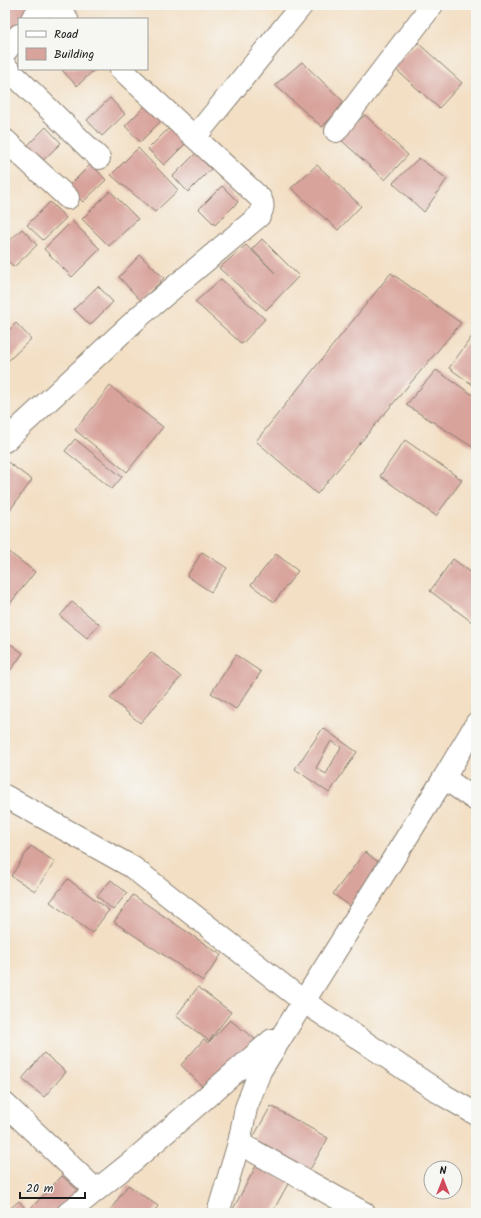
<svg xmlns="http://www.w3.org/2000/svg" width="481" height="1218" font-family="Kalam,sans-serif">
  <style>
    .building { fill: #d8a39b; fill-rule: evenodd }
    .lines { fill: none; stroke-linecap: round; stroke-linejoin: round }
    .minor-casing { stroke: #887e70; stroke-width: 24 }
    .minor { stroke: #fff; stroke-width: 22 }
  </style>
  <rect width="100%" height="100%" fill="#f6f6f2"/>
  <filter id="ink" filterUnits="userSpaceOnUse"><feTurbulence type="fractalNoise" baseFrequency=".025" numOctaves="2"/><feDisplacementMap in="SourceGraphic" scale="8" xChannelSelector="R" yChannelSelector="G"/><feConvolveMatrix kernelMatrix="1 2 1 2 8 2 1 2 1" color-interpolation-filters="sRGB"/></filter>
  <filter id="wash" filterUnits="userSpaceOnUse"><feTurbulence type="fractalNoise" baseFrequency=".012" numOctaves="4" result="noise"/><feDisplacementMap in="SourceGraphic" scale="16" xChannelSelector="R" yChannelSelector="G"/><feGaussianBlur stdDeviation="0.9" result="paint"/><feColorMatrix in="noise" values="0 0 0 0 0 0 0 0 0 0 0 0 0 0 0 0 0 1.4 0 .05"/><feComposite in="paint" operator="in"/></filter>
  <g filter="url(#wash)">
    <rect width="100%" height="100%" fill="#f3dfc4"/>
    <g id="blocks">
      <g class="building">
        <path d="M 5,5 L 27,5 L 33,11 L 25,19 L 19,19 L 19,25 L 5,39 Z"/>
        <path d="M 418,43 L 462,83 L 439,108 L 392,66 Z"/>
        <path d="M 302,62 L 345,103 L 322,127 L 275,85 Z"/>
        <path d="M 63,69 L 95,69 L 77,86 L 62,70 Z"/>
        <path d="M 110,98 L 125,114 L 102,136 L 87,120 Z"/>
        <path d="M 148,103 L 163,119 L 140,142 L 125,126 Z"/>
        <path d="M 365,115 L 408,155 L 385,180 L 339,138 Z"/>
        <path d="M 171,126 L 187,142 L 164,165 L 148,149 Z"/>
        <path d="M 46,127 L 61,143 L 38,165 L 23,150 Z"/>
        <path d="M 138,148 L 178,190 L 155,212 L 111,175 Z"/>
        <path d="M 196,153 L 211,169 L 188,192 L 173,176 Z"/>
        <path d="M 419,158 L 447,179 L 424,212 L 393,183 Z"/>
        <path d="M 91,164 L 106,180 L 83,202 L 68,187 Z"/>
        <path d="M 317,165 L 361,206 L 338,230 L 291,188 Z"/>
        <path d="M 222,186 L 238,202 L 215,225 L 199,209 Z"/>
        <path d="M 110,191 L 138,219 L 109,246 L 82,219 Z"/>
        <path d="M 50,202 L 66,218 L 43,240 L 27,225 Z"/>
        <path d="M 72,221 L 100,249 L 72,277 L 44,249 Z"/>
        <path d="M 22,229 L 37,245 L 14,267 L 5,258 L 5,245 Z"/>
        <path d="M 262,239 L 299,276 L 266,310 L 219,268 L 246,245 L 276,274 L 252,249 Z"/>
        <path d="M 140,255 L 164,278 L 141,301 L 119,277 Z"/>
        <path d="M 391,273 L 461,323 L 317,494 L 256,441 Z"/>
        <path d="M 221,279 L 265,319 L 242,344 L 195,302 Z"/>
        <path d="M 98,286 L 113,302 L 90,325 L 74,309 Z"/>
        <path d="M 16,323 L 31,339 L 8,361 L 5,358 L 5,334 Z"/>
        <path d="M 476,331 L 476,387 L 449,368 Z"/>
        <path d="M 436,370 L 476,397 L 476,449 L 406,405 Z"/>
        <path d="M 110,386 L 163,427 L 127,472 L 75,430 Z"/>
        <path d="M 75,439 L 122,477 L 112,489 L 65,451 Z"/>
        <path d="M 405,440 L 462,480 L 436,516 L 380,476 Z"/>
        <path d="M 5,460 L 32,480 L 10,510 L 5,507 Z"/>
        <path d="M 5,549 L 35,572 L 5,610 Z"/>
        <path d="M 202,552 L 227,568 L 211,592 L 187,576 Z"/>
        <path d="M 276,554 L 298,571 L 274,602 L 251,585 Z"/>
        <path d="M 453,559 L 476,576 L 476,625 L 430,591 Z"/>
        <path d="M 72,602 L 99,624 L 87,638 L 60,616 Z"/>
        <path d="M 5,640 L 23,653 L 5,678 Z"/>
        <path d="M 151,652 L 181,677 L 140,723 L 110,698 Z"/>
        <path d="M 236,655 L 261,672 L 236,709 L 211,693 Z"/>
        <path d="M 323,728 L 357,752 L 329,793 L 295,769 ZM 331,741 L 341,747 L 326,774 L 316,768 Z"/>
        <path d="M 31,846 L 55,862 L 35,891 L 11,876 Z"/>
        <path d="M 365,852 L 381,864 L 350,906 L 333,894 Z"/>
        <path d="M 68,879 L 109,910 L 92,933 L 50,902 Z"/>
        <path d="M 111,880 L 127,893 L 113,910 L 97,896 Z"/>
        <path d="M 133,895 L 221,955 L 203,981 L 114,922 Z"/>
        <path d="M 198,987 L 231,1012 L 209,1041 L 176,1016 Z"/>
        <path d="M 230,1020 L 255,1039 L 208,1092 L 181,1065 L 204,1039 L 208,1043 Z"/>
        <path d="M 44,1053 L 66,1072 L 44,1097 L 22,1079 Z"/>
        <path d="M 271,1106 L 328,1138 L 308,1173 L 251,1141 Z"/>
        <path d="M 256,1166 L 289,1182 L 272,1213 L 231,1213 Z"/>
        <path d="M 62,1176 L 81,1193 L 62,1213 L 34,1213 L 30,1209 Z"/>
        <path d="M 128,1185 L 158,1206 L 153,1213 L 108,1213 Z"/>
        <path d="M 19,1201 L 29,1213 L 5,1213 Z"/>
      </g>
    </g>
  </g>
  <g filter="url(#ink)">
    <use href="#blocks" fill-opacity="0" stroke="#887e70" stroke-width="1"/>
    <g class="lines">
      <g class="minor-casing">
        <g id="minor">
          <path d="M 52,5 L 67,19"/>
          <path d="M 32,19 L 44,5"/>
          <path d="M 5,52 L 19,35"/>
          <path d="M 5,66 L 99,158"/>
          <path d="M 336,131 L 432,5"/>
          <path d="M 195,137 L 302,5"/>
          <path d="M 5,140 L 68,198"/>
          <path d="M 5,441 L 141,315 L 259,216 C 263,209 264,205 260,198 L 121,69"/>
          <path d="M 444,778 L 476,800"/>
          <path d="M 5,796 L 132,867 L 303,1001 L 445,1096 L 476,1114"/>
          <path d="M 5,1104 L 96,1190"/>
          <path d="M 239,1143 L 364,1213"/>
          <path d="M 68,1213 L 134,1160 L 272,1040"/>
          <path d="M 218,1213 L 239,1143 L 246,1108 L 260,1071 L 444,778 L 476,724"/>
        </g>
      </g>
      <use href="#minor" class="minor"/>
    </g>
  </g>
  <rect width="481" height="1218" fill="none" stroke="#f6f6f2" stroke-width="20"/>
  <rect x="18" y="18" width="130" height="52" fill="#f6f6f2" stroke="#9f9f9c"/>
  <rect x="26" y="31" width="20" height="6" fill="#ffffff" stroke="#9f9f9c"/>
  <text x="54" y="38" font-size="12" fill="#1c1c1c">Road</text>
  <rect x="26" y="48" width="20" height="12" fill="#d8a39b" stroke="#9f9f9c"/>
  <text x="54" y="58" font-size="12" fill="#1c1c1c">Building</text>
  <g transform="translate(443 1180)"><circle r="19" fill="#f6f6f2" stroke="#9f9f9c"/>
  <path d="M0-3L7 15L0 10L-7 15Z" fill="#d1495b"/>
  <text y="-6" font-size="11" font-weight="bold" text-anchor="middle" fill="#1c1c1c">N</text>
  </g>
  <path d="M20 1192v6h65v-6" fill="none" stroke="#1c1c1c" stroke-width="2"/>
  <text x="26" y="1192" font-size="12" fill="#1c1c1c" stroke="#f6f6f2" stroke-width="3" paint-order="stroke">20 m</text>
</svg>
